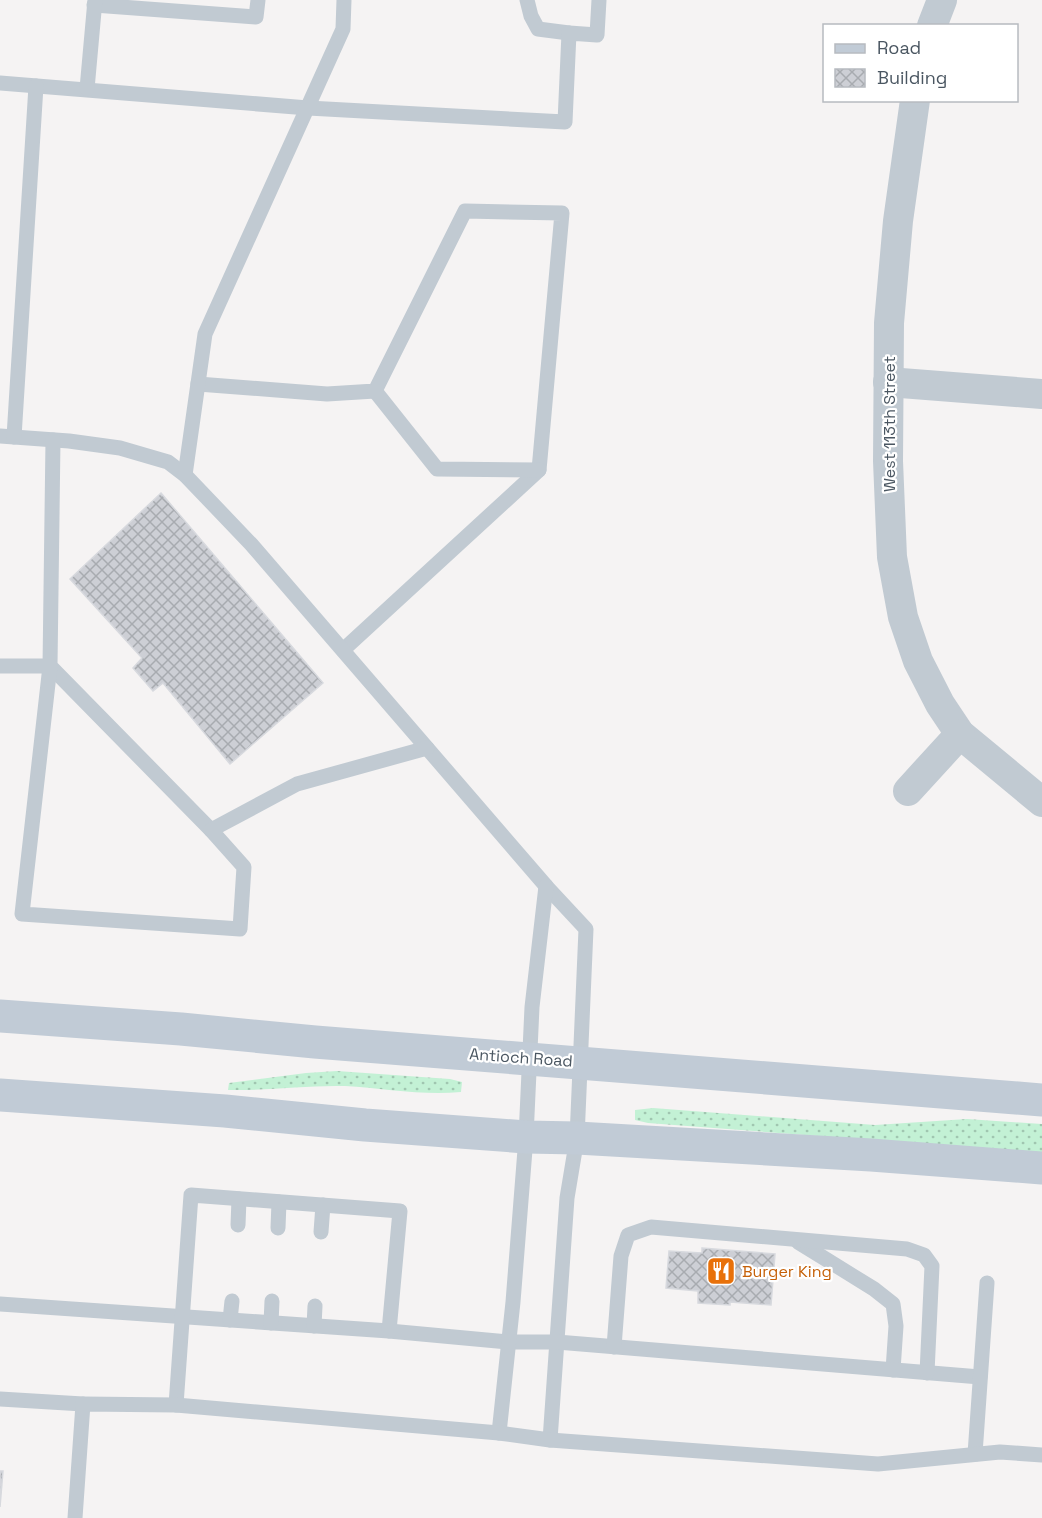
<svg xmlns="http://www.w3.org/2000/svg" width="1042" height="1518" font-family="'Space Grotesk',sans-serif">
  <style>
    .grass { fill: url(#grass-dots) }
    .building { fill: url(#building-cross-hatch); stroke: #d7d9de; stroke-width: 1.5 }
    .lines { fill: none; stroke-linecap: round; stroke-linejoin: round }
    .service { stroke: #c1cad2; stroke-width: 15 }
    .minor { stroke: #c1cad2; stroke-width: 30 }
    .secondary { stroke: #c1cbd6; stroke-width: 33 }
    .labels { text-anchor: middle; stroke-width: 4.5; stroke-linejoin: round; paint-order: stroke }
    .street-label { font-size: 16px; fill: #4a5661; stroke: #fff }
    .food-label { font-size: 16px; fill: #c56008; stroke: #fff; text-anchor: start }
  </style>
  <defs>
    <pattern id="grass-dots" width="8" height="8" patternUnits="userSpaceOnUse" patternTransform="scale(1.5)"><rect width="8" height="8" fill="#c3f1d5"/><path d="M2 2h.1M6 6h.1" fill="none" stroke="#a0c6b0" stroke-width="1.8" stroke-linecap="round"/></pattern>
    <pattern id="building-cross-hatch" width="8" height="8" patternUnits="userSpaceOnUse" patternTransform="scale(1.5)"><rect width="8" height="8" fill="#cdcfd5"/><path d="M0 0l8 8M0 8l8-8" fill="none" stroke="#a8abb0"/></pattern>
  </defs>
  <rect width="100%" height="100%" fill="#f5f3f3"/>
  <g class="grass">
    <path d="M 337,1071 L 450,1079 L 462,1082 L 461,1092 C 423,1096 383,1088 345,1086 C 306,1085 267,1091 228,1090 L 229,1083 L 306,1073 Z"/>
    <path d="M 653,1108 L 875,1125 L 967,1119 L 1042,1124 L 1042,1153 L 674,1125 L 648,1123 L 635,1120 L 635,1110 Z"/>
  </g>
  <g class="building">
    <path d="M 161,493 L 323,683 L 230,764 L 163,683 L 153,691 L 133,668 L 142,658 L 70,579 Z"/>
    <path d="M 702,1248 L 775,1254 L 771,1305 L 730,1302 L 730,1305 L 698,1303 L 698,1291 L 666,1288 L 669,1251 L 702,1253 Z"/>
    <path d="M 0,1471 L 3,1471 L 0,1507 Z"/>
  </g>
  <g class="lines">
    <g class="service">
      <path d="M 527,0 L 531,16 L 538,29 L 569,33"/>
      <path d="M 94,5 L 256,17 L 258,0"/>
      <path d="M 0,83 L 308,108 L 565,122 L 569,33 L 597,35 L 599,0"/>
      <path d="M 87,89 L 95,0"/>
      <path d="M 198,384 L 327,394 L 375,391 L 465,211 L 562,213 L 539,470 L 343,650"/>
      <path d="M 375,391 L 437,469 L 539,470"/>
      <path d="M 0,436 L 69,441 L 120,448 L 168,462 L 185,475 L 251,544 L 546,886 L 586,929 L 577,1138 L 567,1198 L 550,1440"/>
      <path d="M 14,437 L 36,86"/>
      <path d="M 53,440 L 50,666 L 211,830"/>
      <path d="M 185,475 L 205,334 L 343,29 L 344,0"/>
      <path d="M 0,666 L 50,666 L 22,914 L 240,929 L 244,867 L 211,830 L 297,784 L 427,748"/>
      <path d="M 238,1225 L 239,1199"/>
      <path d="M 278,1228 L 279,1202"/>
      <path d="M 321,1232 L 323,1205"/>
      <path d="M 798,1242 L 874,1289 L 893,1304 L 896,1326 L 893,1370"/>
      <path d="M 0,1304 L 389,1331 L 508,1342 L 557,1342 L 980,1377"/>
      <path d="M 230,1320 L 232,1301"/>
      <path d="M 271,1323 L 272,1301"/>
      <path d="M 314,1326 L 315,1306"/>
      <path d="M 614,1347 L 621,1256 L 628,1235 L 651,1227 L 907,1249 L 924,1255 L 932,1266 L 927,1373"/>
      <path d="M 0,1399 L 83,1404"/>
      <path d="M 176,1405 L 191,1195 L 400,1211 L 389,1331"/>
      <path d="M 499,1433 L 513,1302 L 526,1137 L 532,1007 L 546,886"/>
      <path d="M 975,1454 L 987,1283"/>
      <path d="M 75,1518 L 83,1404 L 176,1405 L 499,1433 L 550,1440 L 878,1464 L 1000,1452 L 1042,1455"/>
    </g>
    <g class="minor">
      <path d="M 932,26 L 942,0"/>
      <path d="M 915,100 L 898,221 L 889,323 L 888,461 L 892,557 L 903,617 L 918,661 L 940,704 L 960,734 L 1042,802"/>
      <path d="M 888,382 L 1042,394"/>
      <path d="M 908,791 L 960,734"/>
    </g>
    <g class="secondary">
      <path d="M 0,1016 L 181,1029 L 315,1042 L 1042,1100"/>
      <path d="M 0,1095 L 225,1111 L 365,1125 L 526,1137 L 577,1138 L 871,1155 L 1042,1168"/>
    </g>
  </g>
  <defs>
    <g id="restaurant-square" transform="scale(1.5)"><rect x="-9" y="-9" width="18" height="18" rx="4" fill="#e8710a" stroke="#fff"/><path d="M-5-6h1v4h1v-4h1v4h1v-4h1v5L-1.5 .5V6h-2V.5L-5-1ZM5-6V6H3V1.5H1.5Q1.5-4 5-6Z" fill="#fff"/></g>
  </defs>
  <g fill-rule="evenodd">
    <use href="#restaurant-square" x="721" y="1271"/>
  </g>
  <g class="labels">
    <g class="street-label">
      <text transform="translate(889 424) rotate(-90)" y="6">West 113th Street</text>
      <text transform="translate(521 1057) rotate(4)" y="6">Antioch Road</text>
    </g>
    <g class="food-label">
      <text x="742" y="1277">Burger King</text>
    </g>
  </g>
  <rect x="823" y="24" width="195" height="78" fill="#ffffff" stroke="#b7bbc0" stroke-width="1.5"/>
  <rect x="835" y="44" width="30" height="9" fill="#c1cbd6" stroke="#b7bbc0" stroke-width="1.5"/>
  <text x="877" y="54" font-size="18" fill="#4a5661">Road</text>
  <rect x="835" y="69" width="30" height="18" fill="url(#building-cross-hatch)" stroke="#b7bbc0" stroke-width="1.5"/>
  <text x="877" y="84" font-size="18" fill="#4a5661">Building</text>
</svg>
